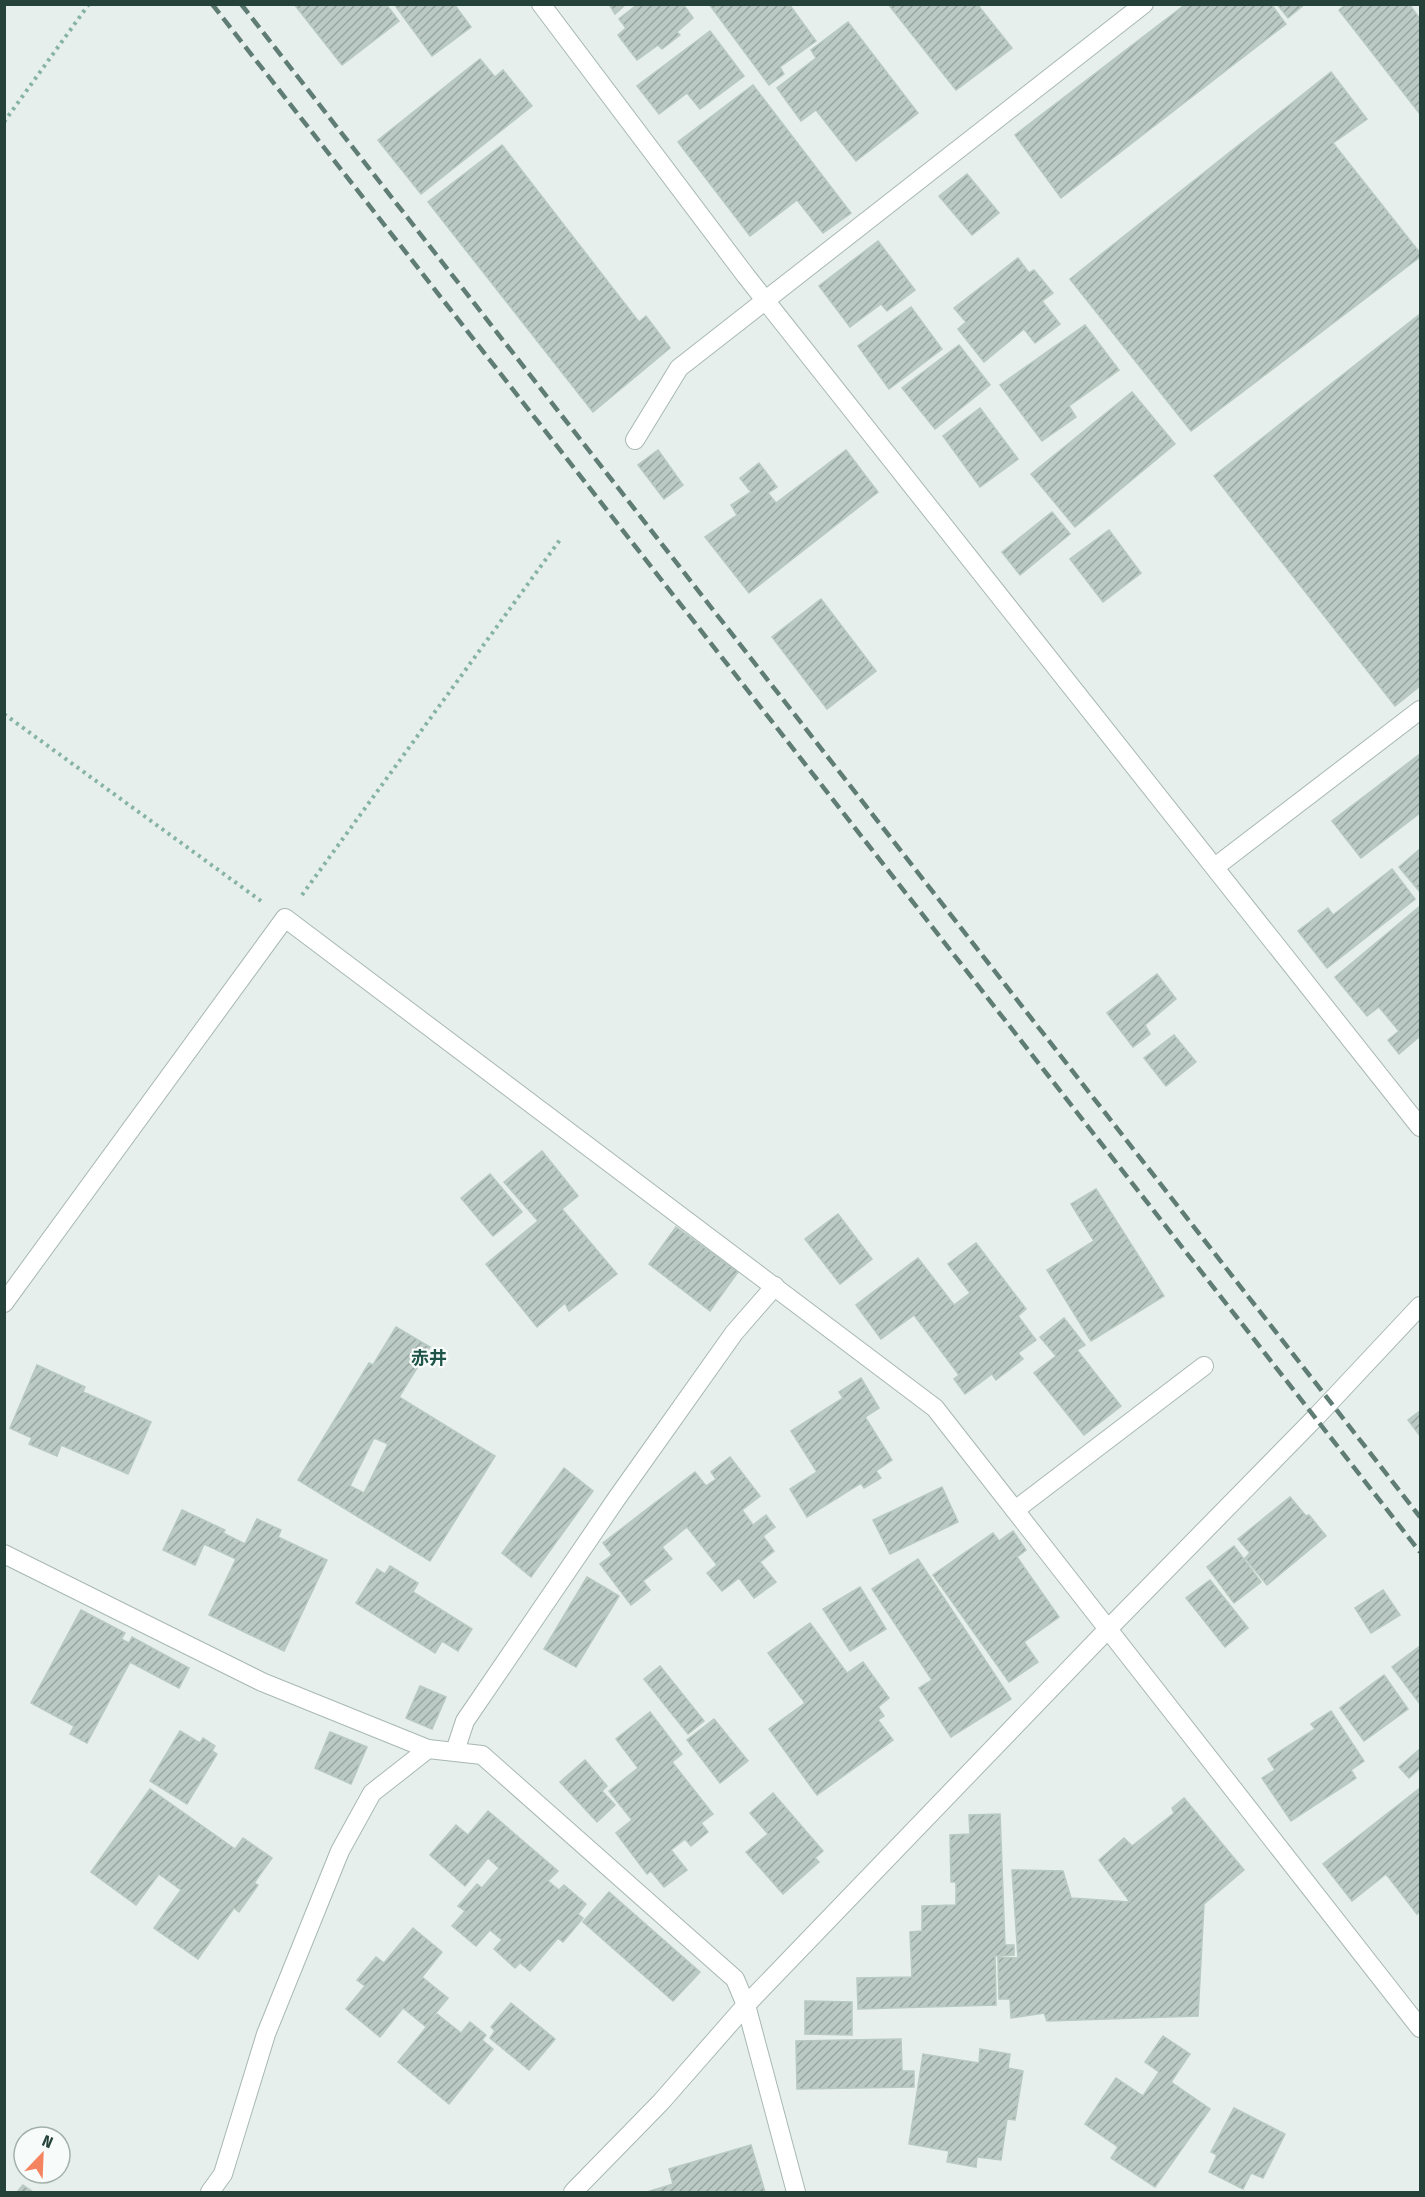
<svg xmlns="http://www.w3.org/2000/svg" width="1425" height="2197" font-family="'Fira Sans Condensed','Noto Sans JP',sans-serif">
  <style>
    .building { fill: url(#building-hatch); stroke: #b8c9c2; stroke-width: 1.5; fill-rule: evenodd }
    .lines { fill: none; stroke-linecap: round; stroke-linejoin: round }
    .minor-casing { stroke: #a8b8b2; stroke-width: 20 }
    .path { stroke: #86b3a5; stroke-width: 4; stroke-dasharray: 3 4.5; stroke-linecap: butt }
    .minor { stroke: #fff; stroke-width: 18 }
    .rail { stroke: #5f7d75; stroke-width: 4.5; stroke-dasharray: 12 6; stroke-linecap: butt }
    .labels { text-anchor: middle; stroke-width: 4.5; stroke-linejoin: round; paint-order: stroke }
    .neighbourhood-label { font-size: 18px; font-weight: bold; fill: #1f5548; stroke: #f7fbf9 }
  </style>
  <defs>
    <pattern id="building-hatch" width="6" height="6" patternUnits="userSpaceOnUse" patternTransform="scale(1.5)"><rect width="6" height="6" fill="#bbcac4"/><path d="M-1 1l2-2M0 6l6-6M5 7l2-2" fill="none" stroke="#98a6a0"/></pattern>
  </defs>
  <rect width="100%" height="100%" fill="#e6efeb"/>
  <g class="building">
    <path d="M 294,4 L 386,4 L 399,21 L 342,65 Z"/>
    <path d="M 394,4 L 454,4 L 471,27 L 432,56 Z"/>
    <path d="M 609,4 L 626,4 L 615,14 Z"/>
    <path d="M 638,4 L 683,4 L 693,18 L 677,32 L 680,35 L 662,49 L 658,45 L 637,60 L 618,35 L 626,28 L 619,19 Z"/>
    <path d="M 709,4 L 789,4 L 816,41 L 780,67 L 784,74 L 769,85 Z"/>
    <path d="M 888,4 L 977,4 L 1012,48 L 956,90 Z"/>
    <path d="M 1186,4 L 1271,4 L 1286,24 L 1061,198 L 1015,135 Z"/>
    <path d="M 1277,4 L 1305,4 L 1288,18 Z"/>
    <path d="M 1346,4 L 1409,4 L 1420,19 L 1420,114 L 1339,10 Z"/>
    <path d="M 848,22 L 918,113 L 856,161 L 816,110 L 801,121 L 777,88 L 816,58 L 811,50 Z"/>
    <path d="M 710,31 L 744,76 L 700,109 L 687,93 L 659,114 L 637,86 Z"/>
    <path d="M 480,59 L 495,77 L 503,70 L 532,106 L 421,194 L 378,140 Z"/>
    <path d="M 1331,72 L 1367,119 L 1333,143 L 1420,253 L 1420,257 L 1191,431 L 1070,279 Z"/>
    <path d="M 753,85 L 851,213 L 823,233 L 797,200 L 750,236 L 678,142 Z"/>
    <path d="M 502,145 L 639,322 L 646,316 L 670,348 L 593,412 L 428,202 Z"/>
    <path d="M 967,174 L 999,213 L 972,235 L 939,196 Z"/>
    <path d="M 878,241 L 915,290 L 887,311 L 881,304 L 850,327 L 819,286 Z"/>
    <path d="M 1018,258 L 1029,273 L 1034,270 L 1053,293 L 1042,301 L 1060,324 L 1035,343 L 1024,329 L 984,362 L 958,329 L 966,322 L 954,308 Z"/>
    <path d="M 911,307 L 942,349 L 889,389 L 858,346 Z"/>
    <path d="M 1420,314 L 1420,686 L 1395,706 L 1214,476 Z"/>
    <path d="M 1085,325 L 1119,370 L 1069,406 L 1076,417 L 1042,441 L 1000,385 Z"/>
    <path d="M 959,345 L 990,385 L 935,429 L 902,388 Z"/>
    <path d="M 1132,392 L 1175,444 L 1075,527 L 1031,474 Z"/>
    <path d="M 980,408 L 1018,459 L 980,487 L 943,436 Z"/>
    <path d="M 658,450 L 683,485 L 664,499 L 638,465 Z"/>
    <path d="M 846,450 L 878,492 L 749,593 L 705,537 L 737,515 L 731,505 L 751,492 L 740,478 L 759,463 L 777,487 L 768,493 L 776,503 Z"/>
    <path d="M 1052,512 L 1070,534 L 1020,575 L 1002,552 Z"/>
    <path d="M 1109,530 L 1141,573 L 1103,602 L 1070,559 Z"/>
    <path d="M 821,599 L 876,671 L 827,709 L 772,637 Z"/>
    <path d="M 1420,754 L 1420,813 L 1361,858 L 1332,821 Z"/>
    <path d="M 1420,849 L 1420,892 L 1399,867 Z"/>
    <path d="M 1392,869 L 1415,899 L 1327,968 L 1298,931 L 1328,908 L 1333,915 Z"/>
    <path d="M 1420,906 L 1420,1036 L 1399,1054 L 1388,1040 L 1399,1031 L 1379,1007 L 1367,1016 L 1335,977 Z"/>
    <path d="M 1157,974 L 1176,999 L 1145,1025 L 1150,1034 L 1133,1047 L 1107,1013 Z"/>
    <path d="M 1174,1035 L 1196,1062 L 1166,1086 L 1144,1058 Z"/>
    <path d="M 542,1151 L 578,1196 L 562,1209 L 617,1274 L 569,1311 L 565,1303 L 537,1327 L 486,1264 L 538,1221 L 504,1182 Z"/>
    <path d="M 490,1174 L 522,1212 L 493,1236 L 461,1198 Z"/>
    <path d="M 1096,1189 L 1164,1296 L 1091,1341 L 1047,1270 L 1094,1241 L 1071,1204 Z"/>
    <path d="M 838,1214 L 872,1259 L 840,1284 L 805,1239 Z"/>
    <path d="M 676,1227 L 738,1272 L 710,1311 L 649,1264 Z"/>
    <path d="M 976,1243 L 1026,1309 L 1018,1316 L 1036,1340 L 1018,1353 L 1023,1359 L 996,1380 L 992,1374 L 965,1394 L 954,1379 L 959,1375 L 914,1315 L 881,1339 L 856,1305 L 918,1258 L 954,1305 L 970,1293 L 948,1264 Z"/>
    <path d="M 1064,1318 L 1085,1345 L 1077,1350 L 1121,1406 L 1084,1435 L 1034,1373 L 1056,1356 L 1040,1337 Z"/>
    <path d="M 396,1327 L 430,1347 L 399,1397 L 495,1456 L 430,1561 L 298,1480 L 369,1363 L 373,1365 ZM 374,1438 L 388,1444 L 364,1493 L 350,1486 Z"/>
    <path d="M 37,1365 L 85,1387 L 83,1392 L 151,1422 L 128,1474 L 61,1445 L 57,1456 L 29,1444 L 32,1438 L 10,1428 Z"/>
    <path d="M 861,1378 L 879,1408 L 865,1417 L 892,1460 L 876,1471 L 881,1478 L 864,1488 L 861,1483 L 807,1517 L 790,1489 L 817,1472 L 791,1431 L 843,1398 L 839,1392 Z"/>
    <path d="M 1420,1411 L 1420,1436 L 1408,1420 Z"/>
    <path d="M 730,1457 L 760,1496 L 742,1510 L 753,1525 L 766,1515 L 775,1527 L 763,1536 L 774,1551 L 760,1562 L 776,1582 L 754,1598 L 739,1578 L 722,1591 L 707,1573 L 717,1565 L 687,1527 L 662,1547 L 672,1559 L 643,1581 L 650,1590 L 631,1605 L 600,1564 L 612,1555 L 603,1543 L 695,1472 L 706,1486 L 716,1479 L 711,1472 Z"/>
    <path d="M 564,1468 L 593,1491 L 531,1577 L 502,1553 Z"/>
    <path d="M 942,1487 L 958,1522 L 890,1554 L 873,1520 Z"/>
    <path d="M 1290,1497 L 1306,1516 L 1309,1515 L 1326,1536 L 1267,1585 L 1245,1558 L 1250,1553 L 1238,1539 Z"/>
    <path d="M 182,1510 L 225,1530 L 223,1533 L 245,1544 L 257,1519 L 281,1530 L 278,1537 L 327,1560 L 284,1651 L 209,1615 L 236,1559 L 204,1544 L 195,1565 L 163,1550 Z"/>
    <path d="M 1013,1531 L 1026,1550 L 1017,1557 L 1059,1617 L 1024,1642 L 1038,1662 L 1009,1682 L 933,1575 L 993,1533 L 999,1541 Z"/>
    <path d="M 1234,1546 L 1261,1582 L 1234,1603 L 1207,1567 Z"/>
    <path d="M 918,1559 L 1011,1699 L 951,1737 L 919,1688 L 932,1680 L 872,1589 Z"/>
    <path d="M 390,1566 L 418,1583 L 413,1592 L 472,1629 L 458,1651 L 442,1641 L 435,1653 L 356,1603 L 377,1569 L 385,1574 Z"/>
    <path d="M 587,1577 L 619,1596 L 576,1667 L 544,1649 Z"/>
    <path d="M 1210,1580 L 1248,1628 L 1225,1647 L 1186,1598 Z"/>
    <path d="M 860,1587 L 886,1629 L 850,1651 L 823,1609 Z"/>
    <path d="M 1383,1590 L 1400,1615 L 1371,1633 L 1355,1608 Z"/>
    <path d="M 81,1610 L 125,1633 L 121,1639 L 129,1643 L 132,1637 L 189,1668 L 179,1688 L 130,1662 L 87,1743 L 70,1734 L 74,1726 L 31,1703 Z"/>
    <path d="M 810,1623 L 847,1673 L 863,1662 L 889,1698 L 878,1707 L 884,1716 L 878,1720 L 893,1740 L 817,1795 L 769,1729 L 805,1703 L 768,1653 Z"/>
    <path d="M 1420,1646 L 1420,1704 L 1392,1667 Z"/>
    <path d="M 660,1666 L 704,1721 L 688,1734 L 644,1679 Z"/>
    <path d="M 1384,1675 L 1408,1709 L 1364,1741 L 1340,1708 Z"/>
    <path d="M 420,1686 L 446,1697 L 432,1729 L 406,1718 Z"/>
    <path d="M 1331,1711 L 1364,1761 L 1351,1770 L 1356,1778 L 1291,1821 L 1262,1778 L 1275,1770 L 1268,1759 L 1315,1729 L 1311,1724 Z"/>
    <path d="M 650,1712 L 682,1754 L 672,1762 L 713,1814 L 701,1823 L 708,1832 L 691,1846 L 685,1839 L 671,1850 L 687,1870 L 664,1887 L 651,1871 L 647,1874 L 616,1833 L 632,1820 L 609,1791 L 638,1768 L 616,1739 Z"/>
    <path d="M 714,1719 L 748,1761 L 720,1783 L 687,1740 Z"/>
    <path d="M 180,1731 L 200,1743 L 203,1738 L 215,1746 L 212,1751 L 217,1754 L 187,1804 L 150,1781 Z"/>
    <path d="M 330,1732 L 367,1747 L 351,1784 L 315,1768 Z"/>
    <path d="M 1420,1749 L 1420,1768 L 1409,1778 L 1399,1767 Z"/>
    <path d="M 585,1760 L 607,1786 L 602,1791 L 615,1805 L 597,1822 L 560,1782 Z"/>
    <path d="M 1420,1788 L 1420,1911 L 1417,1914 L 1386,1874 L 1352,1901 L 1323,1864 Z"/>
    <path d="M 150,1789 L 235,1849 L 243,1838 L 272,1858 L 254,1883 L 258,1885 L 239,1912 L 234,1908 L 198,1959 L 154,1928 L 181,1890 L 159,1874 L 136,1905 L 91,1872 Z"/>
    <path d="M 773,1793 L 823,1851 L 815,1858 L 819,1862 L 783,1894 L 746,1852 L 768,1834 L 750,1813 Z"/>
    <path d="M 1184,1798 L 1244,1870 L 1204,1904 L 1198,2016 L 1047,2021 L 1044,2013 L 1011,2018 L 1010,1999 L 999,1999 L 998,1957 L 1018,1958 L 1012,1870 L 1063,1871 L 1071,1898 L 1130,1902 L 1099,1860 L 1124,1838 L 1132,1846 L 1174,1813 L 1172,1808 Z"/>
    <path d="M 488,1811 L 558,1871 L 548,1881 L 559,1890 L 564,1885 L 586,1904 L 578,1914 L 583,1918 L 563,1942 L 558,1938 L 530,1971 L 520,1963 L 515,1968 L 494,1949 L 502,1940 L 490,1930 L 476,1946 L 452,1926 L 465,1911 L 458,1906 L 477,1884 L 482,1888 L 499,1868 L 488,1858 L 465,1886 L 430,1855 L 456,1825 L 468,1835 Z"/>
    <path d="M 1000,1814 L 1005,1945 L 1014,1945 L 1014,1955 L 995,1956 L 996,2005 L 858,2009 L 857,1978 L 912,1977 L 910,1932 L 922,1931 L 922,1906 L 956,1905 L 956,1882 L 951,1882 L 950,1835 L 970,1834 L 969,1815 Z"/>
    <path d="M 609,1892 L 700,1972 L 673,2001 L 583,1922 Z"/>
    <path d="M 413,1928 L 442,1952 L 422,1977 L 448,1998 L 425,2026 L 403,2008 L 380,2037 L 346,2009 L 365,1986 L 357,1980 L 376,1957 L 384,1963 Z"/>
    <path d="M 805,2001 L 852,2002 L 852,2035 L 805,2034 Z"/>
    <path d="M 511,2003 L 555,2039 L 529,2070 L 490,2038 L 495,2031 L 491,2027 Z"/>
    <path d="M 437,2014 L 461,2033 L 470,2022 L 486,2035 L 482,2040 L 493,2049 L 449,2104 L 398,2062 Z"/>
    <path d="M 1163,2036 L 1190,2054 L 1171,2082 L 1210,2109 L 1155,2187 L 1111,2158 L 1118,2147 L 1085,2124 L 1116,2078 L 1143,2096 L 1159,2072 L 1145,2062 Z"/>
    <path d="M 901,2039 L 902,2071 L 914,2071 L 914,2087 L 797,2089 L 796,2041 Z"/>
    <path d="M 980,2049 L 1010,2054 L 1008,2068 L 1023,2071 L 1015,2120 L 1007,2119 L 1001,2160 L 977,2157 L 976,2167 L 947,2162 L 949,2151 L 909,2144 L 923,2054 L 979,2063 Z"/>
    <path d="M 1234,2108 L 1285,2134 L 1263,2178 L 1251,2173 L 1243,2189 L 1209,2172 L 1217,2155 L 1211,2152 Z"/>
    <path d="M 751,2145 L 765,2192 L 647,2192 L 673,2184 L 669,2169 Z"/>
    <path d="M 23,2185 L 33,2192 L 17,2192 Z"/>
  </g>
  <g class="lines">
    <g class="minor-casing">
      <g id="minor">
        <path d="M 541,4 L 746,276 L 1420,1127"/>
        <path d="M 635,440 L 679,368 L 1144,4"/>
        <path d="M 1215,867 L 1420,710"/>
        <path d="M 4,1303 L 285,918 L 935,1408 L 1420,2028"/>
        <path d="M 1015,1510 L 1204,1366"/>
        <path d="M 4,1554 L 262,1682 L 428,1749 L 482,1755 L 735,1979 L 746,2005 L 796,2192"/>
        <path d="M 455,1751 L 465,1721 L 617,1498 L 734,1333 L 775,1286"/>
        <path d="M 210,2192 L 223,2174 L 266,2034 L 340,1851 L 372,1793 L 428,1749"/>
        <path d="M 573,2192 L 661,2102 L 746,2005 L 1108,1629 L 1315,1418 L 1420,1306"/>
      </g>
    </g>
    <g class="path">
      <path d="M 4,122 L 89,4"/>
      <path d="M 4,714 L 261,901"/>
      <path d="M 302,895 L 562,537"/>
    </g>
    <use href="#minor" class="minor"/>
    <g class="rail">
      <path d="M 212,4 L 1420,1552"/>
      <path d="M 241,4 L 1420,1517"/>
    </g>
  </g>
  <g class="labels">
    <g class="neighbourhood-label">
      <text x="429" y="1364">赤井</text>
    </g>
  </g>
  <rect width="1425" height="2197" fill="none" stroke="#24423a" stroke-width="12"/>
  <g transform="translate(42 2155) rotate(23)"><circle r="28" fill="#f7fbf9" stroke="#a3b1ad" stroke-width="1.5"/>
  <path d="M0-4.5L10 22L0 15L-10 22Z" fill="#f4845f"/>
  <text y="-9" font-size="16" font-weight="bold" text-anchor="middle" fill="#24423a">N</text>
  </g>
</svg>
